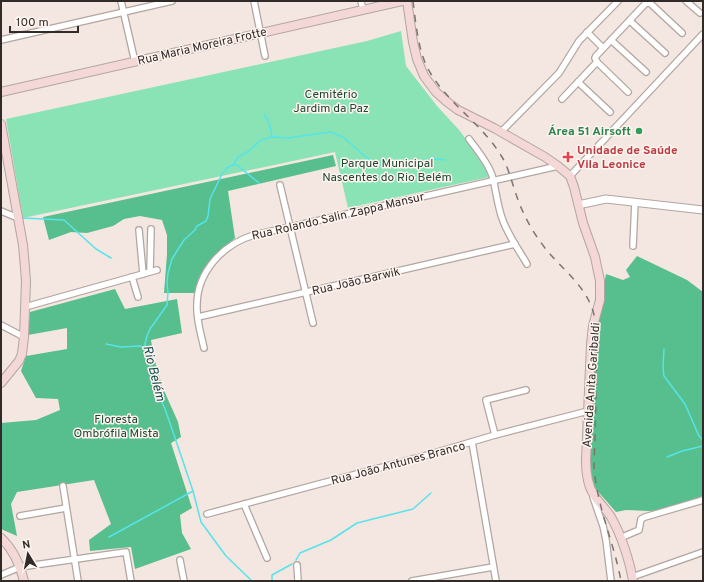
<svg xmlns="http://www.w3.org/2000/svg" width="704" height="582" font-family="Overpass,sans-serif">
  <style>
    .green { fill: #89e3b5 }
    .forest { fill: #57be8d }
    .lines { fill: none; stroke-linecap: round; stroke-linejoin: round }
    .stream { stroke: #55e4e9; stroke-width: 1.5 }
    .minor-casing { stroke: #b2a6a0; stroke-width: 8 }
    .tertiary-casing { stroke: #b2a6a0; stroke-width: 9 }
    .secondary-casing { stroke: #b2a6a0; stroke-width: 10 }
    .minor { stroke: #fff; stroke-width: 5.5 }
    .tertiary { stroke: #fff; stroke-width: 7 }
    .secondary { stroke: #f4d7d7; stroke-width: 8 }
    .rail { stroke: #7d7471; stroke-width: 1.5; stroke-dasharray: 7 7; stroke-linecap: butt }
    .leisure-dot { fill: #2e9e5b; stroke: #fff4ef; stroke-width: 1.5 }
    .health-dot { fill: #e0444e; stroke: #fff4ef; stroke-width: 1.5 }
    .labels { text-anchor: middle; stroke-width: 3; stroke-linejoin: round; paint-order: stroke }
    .street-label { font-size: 12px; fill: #302b29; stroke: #fff4ef }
    .park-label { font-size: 12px; fill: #1d4834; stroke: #fff4ef }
    .leisure-label { font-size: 12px; font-weight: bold; fill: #27864d; stroke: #fff4ef; text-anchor: end }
    .health-label { font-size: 12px; font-weight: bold; fill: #be3a42; stroke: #fff4ef; text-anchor: start }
    .water-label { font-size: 13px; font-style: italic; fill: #115052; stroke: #fff4ef }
  </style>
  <rect width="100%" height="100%" fill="#f4e6e0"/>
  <path class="green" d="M 401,31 L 406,66 L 437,106 L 460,131 L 480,159 L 485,168 L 489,177 L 348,208 L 335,152 L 23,218 L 6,119 L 367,41 Z"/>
  <g class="forest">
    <path d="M 333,155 L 336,166 L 228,191 L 235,238 L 209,262 L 201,275 L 195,293 L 164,293 L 167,254 L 167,235 L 162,220 L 140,216 L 124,219 L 113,226 L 87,233 L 71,232 L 49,240 L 43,217 Z"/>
    <path d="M 637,256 L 687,280 L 703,292 L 703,496 L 660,510 L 650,511 L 626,510 L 616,512 L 595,488 L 591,476 L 591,441 L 595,333 L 601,302 L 606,274 L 623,280 L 630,277 L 626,270 Z"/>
    <path d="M 115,289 L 125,309 L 177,299 L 182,333 L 151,340 L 154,358 L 162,386 L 178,422 L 181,437 L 171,443 L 192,508 L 180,515 L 182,533 L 191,549 L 135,569 L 131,547 L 90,551 L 89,540 L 111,524 L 94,480 L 17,492 L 11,504 L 17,536 L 1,529 L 1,423 L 36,420 L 60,410 L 58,399 L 36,398 L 21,371 L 26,356 L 67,349 L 67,328 L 28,335 L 30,312 Z"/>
  </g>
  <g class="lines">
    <g class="stream">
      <path d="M 264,114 C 269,121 271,128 272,137"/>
      <path d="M 233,165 L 237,165 L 259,183"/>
      <path d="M 23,218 L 64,220 L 96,249 L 111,258"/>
      <path d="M 106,344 L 121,347 L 140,346 L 147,349"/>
      <path d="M 664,349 L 663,368 L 664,376 L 685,404 L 699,436 L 703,440"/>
      <path d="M 667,457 L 682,451 L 703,446"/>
      <path d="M 109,537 L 193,491"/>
      <path d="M 296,560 L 300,553 L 331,540 L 357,523 L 413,509 L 431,493"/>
      <path d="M 252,581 L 226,556 L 201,522 L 193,491 L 172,429 L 165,409 L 157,391 L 151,371 L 145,344 L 147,336 L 150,329 L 167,305 L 168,292 L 167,283 L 168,273 L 172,259 L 184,240 L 195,230 L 197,226 L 206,221 L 208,216 L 210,199 L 222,174 L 228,167 L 233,165 L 238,157 L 249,151 L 261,140 L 272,137 L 287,138 L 331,132 L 343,137 L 367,158 L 374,163 L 386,163 L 390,164 L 402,162 L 411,166 L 418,165 L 421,161 L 436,159 L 445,160"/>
      <path d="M 272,581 L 272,575 L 292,564"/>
    </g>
    <g class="minor-casing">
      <g id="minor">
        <path d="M 121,1 L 135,62"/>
        <path d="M 254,1 L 265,56"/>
        <path d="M 361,1 L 363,10"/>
        <path d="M 686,1 L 700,13"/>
        <path d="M 630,21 L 665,53"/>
        <path d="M 587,32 L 603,48"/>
        <path d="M 1,40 L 172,1"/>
        <path d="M 611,40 L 646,72"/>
        <path d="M 597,62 L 628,92"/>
        <path d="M 578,82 L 610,112"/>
        <path d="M 562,99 L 597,62 L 595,58 L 596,56 L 645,4 L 648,3 L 651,4 L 682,33"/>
        <path d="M 501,132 L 559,73 L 579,41 L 618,1"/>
        <path d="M 469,139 C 477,150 487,161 492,175 C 496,189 497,204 502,218 C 507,234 519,250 527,264"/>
        <path d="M 570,176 L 703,34"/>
        <path d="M 280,185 L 313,323"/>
        <path d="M 1,211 L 18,218"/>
        <path d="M 139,230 L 143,274"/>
        <path d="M 633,246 L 635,202"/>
        <path d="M 150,271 L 151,229"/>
        <path d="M 132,277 L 138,297"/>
        <path d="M 25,307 L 157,270"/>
        <path d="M 198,317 L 515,244"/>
        <path d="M 1,325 L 24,337"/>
        <path d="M 204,348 C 201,334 196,319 197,305 C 197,272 223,244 254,235 L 558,166"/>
        <path d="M 495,435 L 486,400 L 526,390"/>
        <path d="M 472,442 L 496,581"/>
        <path d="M 63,486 L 78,581"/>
        <path d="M 593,497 L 603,526 L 606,540 L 611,581"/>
        <path d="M 244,504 L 267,558"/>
        <path d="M 207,514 L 424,456 L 495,435 L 588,411"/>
        <path d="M 20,516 L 66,508"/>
        <path d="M 620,538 L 639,530 L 641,519 L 645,517 L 703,500"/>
        <path d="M 180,560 L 184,581"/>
        <path d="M 297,565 L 298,581"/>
        <path d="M 1,575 L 20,567 L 126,552 L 131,581"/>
        <path d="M 632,577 L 703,552"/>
        <path d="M 412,581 L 493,567"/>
      </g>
    </g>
    <g class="tertiary-casing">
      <path id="tertiary" d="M 578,205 L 606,199 L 703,210"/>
    </g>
    <g class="secondary-casing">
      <g id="secondary">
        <path d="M 407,1 L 413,42 L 417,59 L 424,76 L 436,92 L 446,101 L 458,110 L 494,128 L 545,157 L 558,166 L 570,176 L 574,187 L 583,223 L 595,257 L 600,281 L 600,300 L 593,326 L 591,344 L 586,460 C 586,472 587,485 594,495 C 599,503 606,509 611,517 C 621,534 630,562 633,581"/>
        <path d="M 1,92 L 402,1"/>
        <path d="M 1,124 L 23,245 L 25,268 L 26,281 L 24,337 L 22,354 L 19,361 L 1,383"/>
        <path d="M 1,538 C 13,549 20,565 24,581"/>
      </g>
    </g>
    <use href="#minor" class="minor"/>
    <use href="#tertiary" class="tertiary"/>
    <use href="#secondary" class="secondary"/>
    <path class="rail" d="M 413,1 C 416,24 418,54 431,74 C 450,105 483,125 502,157 C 508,167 511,179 515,191 C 520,207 527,222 537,237 C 541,242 545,249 550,254 C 565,271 584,286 592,308 C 600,331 597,357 596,380 C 596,409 595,437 594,465 C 596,505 614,542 621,581"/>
  </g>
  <circle class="leisure-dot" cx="639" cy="131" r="4"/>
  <path class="health-dot" d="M566 151h4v4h4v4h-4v4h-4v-4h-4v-4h4z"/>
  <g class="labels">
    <g class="street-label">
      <text transform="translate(202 46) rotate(-13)" y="4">Rua Maria Moreira Frotte</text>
      <text transform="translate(338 216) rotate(-13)" y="4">Rua Rolando Salin Zappa Mansur</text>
      <text transform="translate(356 281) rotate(-13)" y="4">Rua João Barwik</text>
      <text transform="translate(591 385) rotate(-86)" y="4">Avenida Anita Garibaldi</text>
      <text transform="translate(398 463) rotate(-15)" y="4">Rua João Antunes Branco</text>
    </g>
    <g class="park-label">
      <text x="331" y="98">Cemitério<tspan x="331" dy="14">Jardim da Paz</tspan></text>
      <text x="387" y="167">Parque Municipal<tspan x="387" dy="14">Nascentes do Rio Belém</tspan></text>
      <text x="116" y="423">Floresta<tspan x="116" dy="14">Ombrófila Mista</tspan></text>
    </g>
    <g class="leisure-label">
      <text x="631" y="135">Área 51 Airsoft</text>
    </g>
    <g class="health-label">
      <text x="577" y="154">Unidade de Saúde<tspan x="577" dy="14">Vila Leonice</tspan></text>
    </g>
    <g class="water-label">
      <text transform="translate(155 373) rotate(76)" y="5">Rio Belém</text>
    </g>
  </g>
  <rect width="704" height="582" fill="none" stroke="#302b29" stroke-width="4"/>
  <g transform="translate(28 554) rotate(350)" stroke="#fff4ef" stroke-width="3" paint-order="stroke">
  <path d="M0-3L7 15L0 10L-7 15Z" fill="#302b29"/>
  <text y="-6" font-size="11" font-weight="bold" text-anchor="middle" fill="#302b29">N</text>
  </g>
  <path d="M10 26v6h68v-6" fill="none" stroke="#302b29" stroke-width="2"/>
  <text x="16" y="26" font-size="12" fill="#302b29" stroke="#fff4ef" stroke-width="3" paint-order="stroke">100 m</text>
</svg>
